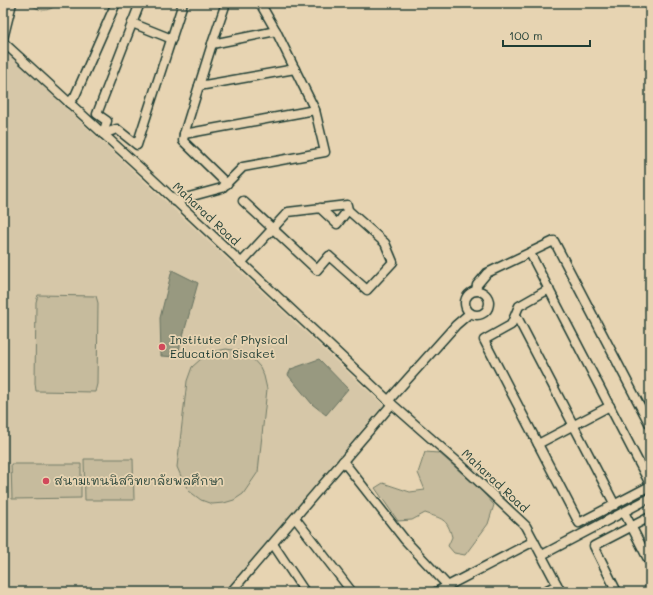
<svg xmlns="http://www.w3.org/2000/svg" width="653" height="595" font-family="Mali,'Playpen Sans Thai',sans-serif">
  <style>
    .built { fill: #d6c7a8 }
    .green { fill: #c6bb9d; stroke: #727c68 }
    .water { fill: #989980; stroke: #687462 }
    .lines { fill: none; stroke-linecap: round; stroke-linejoin: round }
    .stream { stroke: #687462; stroke-width: 1.5 }
    .minor-casing { stroke: #1f3d34; stroke-width: 11 }
    .minor { stroke: #e7d4b2; stroke-width: 8 }
    .poi-dot { fill: #d1495b; stroke: #e7d4b2; stroke-width: 1.5 }
    .labels { text-anchor: middle; stroke-width: 3.5; stroke-linejoin: round; paint-order: stroke }
    .street-label { font-size: 12px; fill: #1f3d34; stroke: #e7d4b2 }
    .poi-label { font-size: 12px; fill: #1f3d34; stroke: #e7d4b2; text-anchor: start }
  </style>
  <rect width="100%" height="100%" fill="#e7d4b2"/>
  <filter id="ink" filterUnits="userSpaceOnUse"><feTurbulence type="fractalNoise" baseFrequency=".025" numOctaves="2"/><feDisplacementMap in="SourceGraphic" scale="8" xChannelSelector="R" yChannelSelector="G"/><feConvolveMatrix kernelMatrix="1 2 1 2 8 2 1 2 1" color-interpolation-filters="sRGB"/></filter>
  <g filter="url(#ink)">
    <path class="built" d="M 3,49 L 383,405 L 224,592 L 3,592 Z"/>
    <g class="green">
      <path d="M 27,3 L 55,3 L 56,5 C 46,14 37,9 27,3 Z"/>
      <path d="M 38,295 L 96,296 L 98,303 L 97,384 L 95,392 L 36,391 L 35,383 L 36,302 Z"/>
      <path d="M 226,349 L 240,351 L 252,358 L 260,367 L 264,376 L 267,389 L 258,472 L 243,494 L 234,500 L 224,503 L 212,504 L 201,500 L 189,491 L 183,481 L 177,467 L 187,381 L 192,367 L 201,359 L 212,352 Z"/>
      <path d="M 425,452 L 439,453 L 480,489 L 494,505 L 488,524 L 465,555 L 454,553 L 448,546 L 452,537 C 447,518 442,519 425,513 L 412,520 L 398,521 L 375,488 L 383,483 L 410,492 L 425,490 L 418,473 Z"/>
      <path d="M 84,459 L 133,459 L 134,500 L 85,500 Z"/>
      <path d="M 11,464 L 81,464 L 81,498 L 12,499 Z"/>
    </g>
    <g class="water">
      <path d="M 172,270 L 198,283 L 177,357 L 161,356 L 160,318 Z"/>
      <path d="M 319,359 L 348,389 L 326,415 L 312,404 L 288,375 L 291,369 Z"/>
    </g>
    <g class="lines">
      <path class="stream" d="M 3,20 L 7,3"/>
      <g class="minor-casing">
        <g id="minor">
          <path d="M 226,3 L 212,44 L 184,134 L 183,141 L 227,184"/>
          <path d="M 132,23 L 172,39"/>
          <path d="M 3,39 L 12,3"/>
          <path d="M 3,42 L 148,175 L 392,404 L 460,464 L 526,526 L 561,592"/>
          <path d="M 212,44 L 276,31"/>
          <path d="M 199,86 L 295,69"/>
          <path d="M 69,103 L 75,96 L 116,3"/>
          <path d="M 103,134 L 117,129 L 137,145 L 183,3"/>
          <path d="M 103,134 L 107,121 L 97,114 L 140,3"/>
          <path d="M 184,134 L 315,110"/>
          <path d="M 174,201 L 222,188 L 243,167 L 325,152 L 315,110 L 276,31 L 260,3"/>
          <path d="M 243,201 L 317,270 L 329,256 L 367,290 L 393,262 L 385,243 L 348,210"/>
          <path d="M 530,253 L 650,484"/>
          <path d="M 241,263 L 288,212 L 347,205 L 348,210 L 337,224 L 320,208"/>
          <path d="M 549,289 L 519,306 L 511,325 L 484,340 L 579,523 L 650,486"/>
          <path d="M 476,291 L 477,285 L 487,273 L 554,241 L 650,425"/>
          <circle cx="477" cy="303" r="12"/>
          <path d="M 516,315 L 615,505"/>
          <path d="M 388,401 L 456,325 L 470,313"/>
          <path d="M 538,444 L 610,406"/>
          <path d="M 343,461 L 405,540 L 448,586"/>
          <path d="M 624,512 L 650,563"/>
          <path d="M 295,518 L 352,592"/>
          <path d="M 273,544 L 305,592"/>
          <path d="M 542,555 L 650,498"/>
          <path d="M 231,592 L 392,404"/>
          <path d="M 436,592 L 534,541"/>
          <path d="M 543,592 L 557,585"/>
          <path d="M 617,592 L 594,546 L 650,517"/>
        </g>
      </g>
      <use href="#minor" class="minor"/>
    </g>
  </g>
  <g class="poi-dot">
    <circle cx="162" cy="347" r="4"/>
    <circle cx="46" cy="481" r="4"/>
  </g>
  <g class="labels">
    <g class="street-label">
      <text transform="translate(206 214) rotate(43)" y="4">Maharad Road</text>
      <text transform="translate(495 481) rotate(43)" y="4">Maharad Road</text>
    </g>
    <g class="poi-label">
      <text x="170" y="344">Institute of Physical<tspan x="170" dy="14">Education Sisaket</tspan></text>
      <text x="54" y="485">สนามเทนนิสวิทยาลัยพลศึกษา</text>
    </g>
  </g>
  <rect width="653" height="595" fill="none" stroke="#e7d4b2" stroke-width="16"/>
  <rect x="8" y="8" width="637" height="579" fill="none" stroke="#1f3d34" stroke-width="1.5" filter="url(#ink)"/>
  <path d="M503 40v6h87v-6" fill="none" stroke="#1f3d34" stroke-width="2"/>
  <text x="509" y="40" font-size="12" fill="#1f3d34" stroke="#e7d4b2" stroke-width="3" paint-order="stroke">100 m</text>
</svg>
